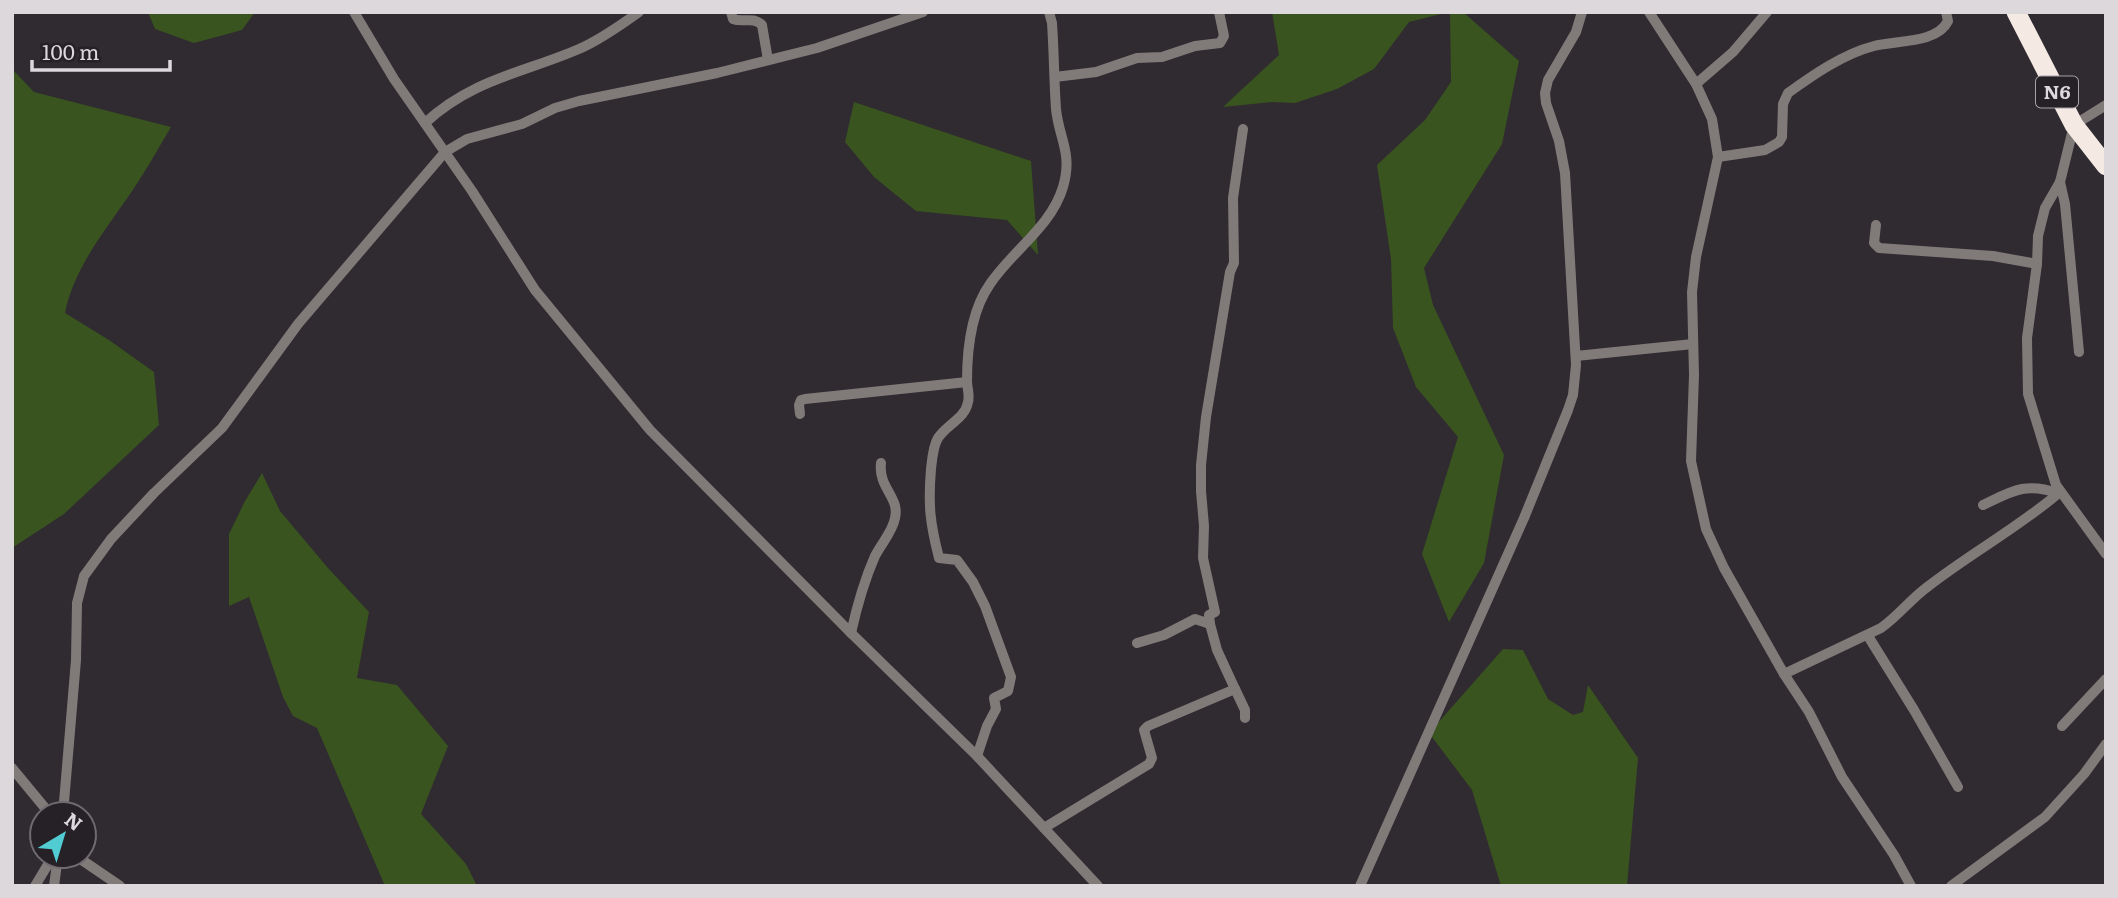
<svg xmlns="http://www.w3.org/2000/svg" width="2118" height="898" font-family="Literata,serif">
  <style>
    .green { fill: #39541f }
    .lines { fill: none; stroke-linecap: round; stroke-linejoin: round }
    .street { stroke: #807b79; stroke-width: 10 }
    .highway { stroke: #f5e9e4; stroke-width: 19 }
    .labels { text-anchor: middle; stroke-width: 6; stroke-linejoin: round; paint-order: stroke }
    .shield { fill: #262027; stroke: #a5a1a6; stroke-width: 2 }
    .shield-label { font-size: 19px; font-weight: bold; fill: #dcd8dc }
  </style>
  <rect width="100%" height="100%" fill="#302a31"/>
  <g class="green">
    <path d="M 148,12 L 255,12 L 242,30 L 194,43 L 155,29 Z"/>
    <path d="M 1272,12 L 1449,12 L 1409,22 L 1374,69 L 1337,89 L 1295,103 L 1272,102 L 1223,107 L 1279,55 Z"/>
    <path d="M 1450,12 L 1463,12 L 1519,61 L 1502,144 L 1424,268 L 1433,305 L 1504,455 L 1484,563 L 1449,622 L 1422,554 L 1458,437 L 1416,387 L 1393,328 L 1391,259 L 1377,165 L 1425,120 L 1451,82 Z"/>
    <path d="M 12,69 L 34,92 L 171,127 C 160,145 150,164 138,182 C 111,224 75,263 65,313 L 109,340 L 154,372 L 159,425 L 64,514 L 12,548 Z"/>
    <path d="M 854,102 L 1031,161 L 1038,255 L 1007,220 L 916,211 L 874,177 L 845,142 Z"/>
    <path d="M 262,473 L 280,511 L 328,568 L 369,612 L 357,678 L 397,685 L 448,746 L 421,814 L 466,864 L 477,886 L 385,886 L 317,728 L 293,716 L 283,697 L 249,597 L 229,606 L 229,534 L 245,501 Z"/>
    <path d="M 1503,649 L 1523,650 L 1548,699 L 1573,715 L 1583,712 L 1588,685 L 1638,758 L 1627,886 L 1501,886 L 1472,790 L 1429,733 Z"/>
  </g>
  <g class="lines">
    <g class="street">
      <path d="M 354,12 L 394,79 L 472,191 L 535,290 L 650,430 L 851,633 L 977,756 L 1098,886"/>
      <path d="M 731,12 L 733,19 C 743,23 753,16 762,25 L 768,60"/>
      <path d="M 1649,12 L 1696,84 L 1712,119 L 1718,157 L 1696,257 L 1692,292 L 1694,375 L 1691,461 L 1706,529 L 1724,568 L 1784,674 L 1809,712 L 1842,777 L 1894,855 L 1911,886"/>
      <path d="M 1055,77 L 1096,72 L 1137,58 L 1162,57 L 1195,46 L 1220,43 L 1224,36 L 1219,12"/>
      <path d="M 1696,84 L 1733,52 L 1767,12"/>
      <path d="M 2106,105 L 2074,125 L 2060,182 L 2045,208 L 2038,236 L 2037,264 L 2027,338 L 2028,394 L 2056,485 L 2106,554"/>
      <path d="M 425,123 C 473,79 523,73 579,49 C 600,40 621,25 639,12"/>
      <path d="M 1718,157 L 1765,150 L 1779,142 L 1782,137 L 1783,104 L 1788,93 C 1813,75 1843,54 1874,46 C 1895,40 1937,44 1948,21 L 1946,12"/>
      <path d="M 2060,182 L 2065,204 L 2079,352"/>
      <path d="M 1876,225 L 1874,243 L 1879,248 L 1993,256 L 2037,264"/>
      <path d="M 1576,356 L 1693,344"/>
      <path d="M 800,414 L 799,405 L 801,400 L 805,399 L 967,382"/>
      <path d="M 1983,505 C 2012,491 2025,482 2058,493"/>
      <path d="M 851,633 C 857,606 864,581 875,556 C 881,544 893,531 895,518 C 900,497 878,488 881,463"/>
      <path d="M 1868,636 L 1914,710 L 1958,787"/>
      <path d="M 1137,643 L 1164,635 L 1195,619 L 1210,624 L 1209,615 L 1215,612 L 1203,558 L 1204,526 L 1201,491 L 1201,465 L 1206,417 L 1230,272 L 1234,263 L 1233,198 L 1243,129"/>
      <path d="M 1784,674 L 1881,628 C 1898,616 1910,600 1926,588 C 1969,554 2018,528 2060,492"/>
      <path d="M 1235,689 L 1245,710 L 1245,718"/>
      <path d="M 2062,726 L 2106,679"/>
      <path d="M 977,756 L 987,726 L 996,709 L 994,698 L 1008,691 L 1011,677 L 985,606 L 973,582 L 957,560 L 939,558 C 930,523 928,505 931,469 C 932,460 933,446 938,438 C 947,424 965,419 968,402 C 970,395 967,388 967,381 C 967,348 971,311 990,284 C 1013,250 1051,227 1063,187 C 1073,153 1059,139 1056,109 C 1054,80 1054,52 1052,23 L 1049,12"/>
      <path d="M 12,768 L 50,814"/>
      <path d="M 63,814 L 76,660 L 77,603 L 84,576 L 111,539 L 154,493 L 222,428 L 298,324 L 445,152 L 467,139 L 522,124 L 555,108 L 579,101 L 717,73 L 817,48 L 923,12"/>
      <path d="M 1044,828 L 1149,764 L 1152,758 L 1144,730 L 1148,726 L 1235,689 L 1217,650 L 1210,624"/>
      <path d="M 76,856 L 120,886"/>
      <path d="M 35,886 L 53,856"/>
      <path d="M 54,886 L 58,856"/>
      <path d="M 1360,886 L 1524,518 L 1568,410 L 1573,395 L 1576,365 L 1565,173 L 1559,141 L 1546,103 L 1545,93 L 1548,80 L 1576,32 L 1582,12"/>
      <path d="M 1951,886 L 2045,817 L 2084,774 L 2106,744"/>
    </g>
    <path class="highway" d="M 2016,12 L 2074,125 L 2106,166"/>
  </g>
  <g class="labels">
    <rect class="shield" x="2036" y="76.5" width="42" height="31" rx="5"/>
    <g class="shield-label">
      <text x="2057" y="99">N6</text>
    </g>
  </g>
  <rect width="2118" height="898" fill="none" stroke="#dcd8dc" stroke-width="28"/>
  <g transform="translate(63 835) rotate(38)"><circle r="33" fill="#262027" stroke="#6f6a6f" stroke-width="2"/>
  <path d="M0-5L12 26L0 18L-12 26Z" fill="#51ccd2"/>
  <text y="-10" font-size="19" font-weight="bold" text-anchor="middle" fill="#dcd8dc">N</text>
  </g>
  <path d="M32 60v10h138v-10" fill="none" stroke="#dcd8dc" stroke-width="3.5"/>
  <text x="42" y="60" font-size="21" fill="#dcd8dc" stroke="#262027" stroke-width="5" paint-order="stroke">100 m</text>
</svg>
